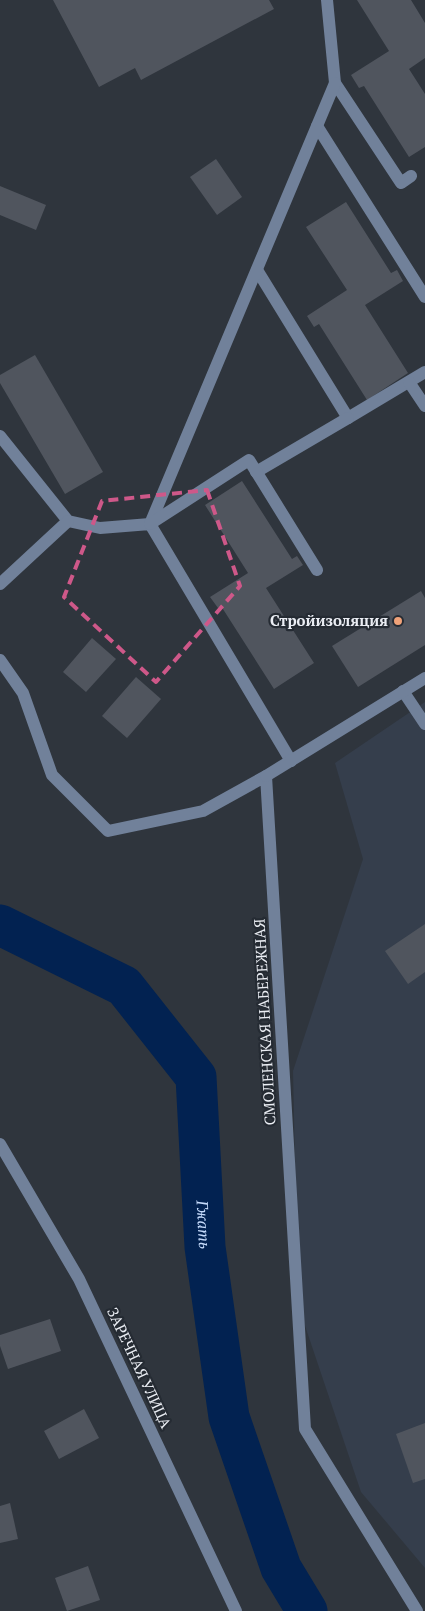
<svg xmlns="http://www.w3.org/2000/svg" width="425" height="1611" font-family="'PT Serif',serif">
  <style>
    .built { fill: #353e4c }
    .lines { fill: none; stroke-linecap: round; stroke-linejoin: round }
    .river { stroke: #022251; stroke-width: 41 }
    .building { fill: #50555e }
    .minor { stroke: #71819a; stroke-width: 12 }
    .marked { fill: none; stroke: #ce5889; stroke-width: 4; stroke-dasharray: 10 6; stroke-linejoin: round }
    .poi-dot { fill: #f0a279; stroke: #252b33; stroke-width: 2 }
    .labels { text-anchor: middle; stroke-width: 4.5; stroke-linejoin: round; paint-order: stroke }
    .poi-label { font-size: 15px; font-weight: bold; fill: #ebeef4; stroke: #252b33; text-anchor: end }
    .street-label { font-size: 15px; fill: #ebeef4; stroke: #252b33 }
    .water-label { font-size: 16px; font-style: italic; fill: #c6dbfb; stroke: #252b33 }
  </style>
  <rect width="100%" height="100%" fill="#2f353d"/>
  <path class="built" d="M 425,702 L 425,1568 L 361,1492 L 298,1305 L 293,1071 L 363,859 L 335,763 Z"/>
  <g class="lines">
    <path class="river" id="s1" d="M 0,925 L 124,986 L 196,1077 L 205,1247 L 229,1417 L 281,1568 L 307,1611"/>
  </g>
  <g class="building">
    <path d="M 53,0 L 269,0 L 274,9 L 141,80 L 135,68 L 99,87 Z"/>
    <path d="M 357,0 L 411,0 L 425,23 L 425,58 L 409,69 L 425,94 L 425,147 L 409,157 L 364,86 L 359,88 L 351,75 L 389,51 Z"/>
    <path d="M 216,159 L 242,197 L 217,215 L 190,177 Z"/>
    <path d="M 0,186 L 46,205 L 36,230 L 0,215 Z"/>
    <path d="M 346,202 L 391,273 L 397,270 L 403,281 L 365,305 L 408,373 L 367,400 L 319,324 L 314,327 L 307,316 L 347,290 L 306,227 Z"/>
    <path d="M 35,355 L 103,472 L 65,494 L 0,383 L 0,375 Z"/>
    <path d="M 242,481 L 292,559 L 297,556 L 303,565 L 266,588 L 314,663 L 274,689 L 221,606 L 218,608 L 210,597 L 248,573 L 205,505 Z"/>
    <path d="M 421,591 L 425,598 L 425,645 L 358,687 L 332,646 Z"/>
    <path d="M 92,638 L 116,659 L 86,692 L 63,672 Z"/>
    <path d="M 136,677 L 161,699 L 127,738 L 102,716 Z"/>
    <path d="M 425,924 L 425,972 L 408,984 L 385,951 Z"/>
    <path d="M 50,1319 L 61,1351 L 8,1369 L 0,1346 L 0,1335 Z"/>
    <path d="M 84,1409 L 99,1438 L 59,1459 L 44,1431 Z"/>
    <path d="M 425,1423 L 425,1479 L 413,1483 L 396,1434 Z"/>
    <path d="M 10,1503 L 18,1539 L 0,1543 L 0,1506 Z"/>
    <path d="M 88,1566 L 100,1600 L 67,1611 L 55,1578 Z"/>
  </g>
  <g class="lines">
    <g class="minor">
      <path d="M 327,0 L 335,83 L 401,183 L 411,176"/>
      <path d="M 317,126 L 425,297"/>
      <path d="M 257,270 L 348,418 L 425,372"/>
      <path d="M 409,382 L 425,406"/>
      <path d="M 0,436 L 68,521 L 100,528 L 150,524 L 291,761"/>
      <path d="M 256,472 L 348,418"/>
      <path d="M 150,524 L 335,83"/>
      <path d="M 150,524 L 249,460 L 317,570"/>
      <path d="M 0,584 L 68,521"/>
      <path d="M 0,660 L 23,693 L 52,775 L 108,831 L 203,811 L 266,776 L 305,1429 L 417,1611"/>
      <path d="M 403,691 L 425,724"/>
      <path d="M 266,776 L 425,678"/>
      <path d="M 0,1144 L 79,1279 L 236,1611"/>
    </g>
  </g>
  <path class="marked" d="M 207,490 L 240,586 L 156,682 L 64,597 L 102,501 Z"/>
  <circle class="poi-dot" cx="398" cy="621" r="5"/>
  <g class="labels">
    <g class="poi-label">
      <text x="388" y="626">Стройизоляция</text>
    </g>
    <g class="street-label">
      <text transform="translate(265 1022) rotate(-93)" y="5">СМОЛЕНСКАЯ НАБЕРЕЖНАЯ</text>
      <text transform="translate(139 1368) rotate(65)" y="5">ЗАРЕЧНАЯ УЛИЦА</text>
    </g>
    <g class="water-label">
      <text dy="6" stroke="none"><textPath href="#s1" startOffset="402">Гжать</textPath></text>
    </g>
  </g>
</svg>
